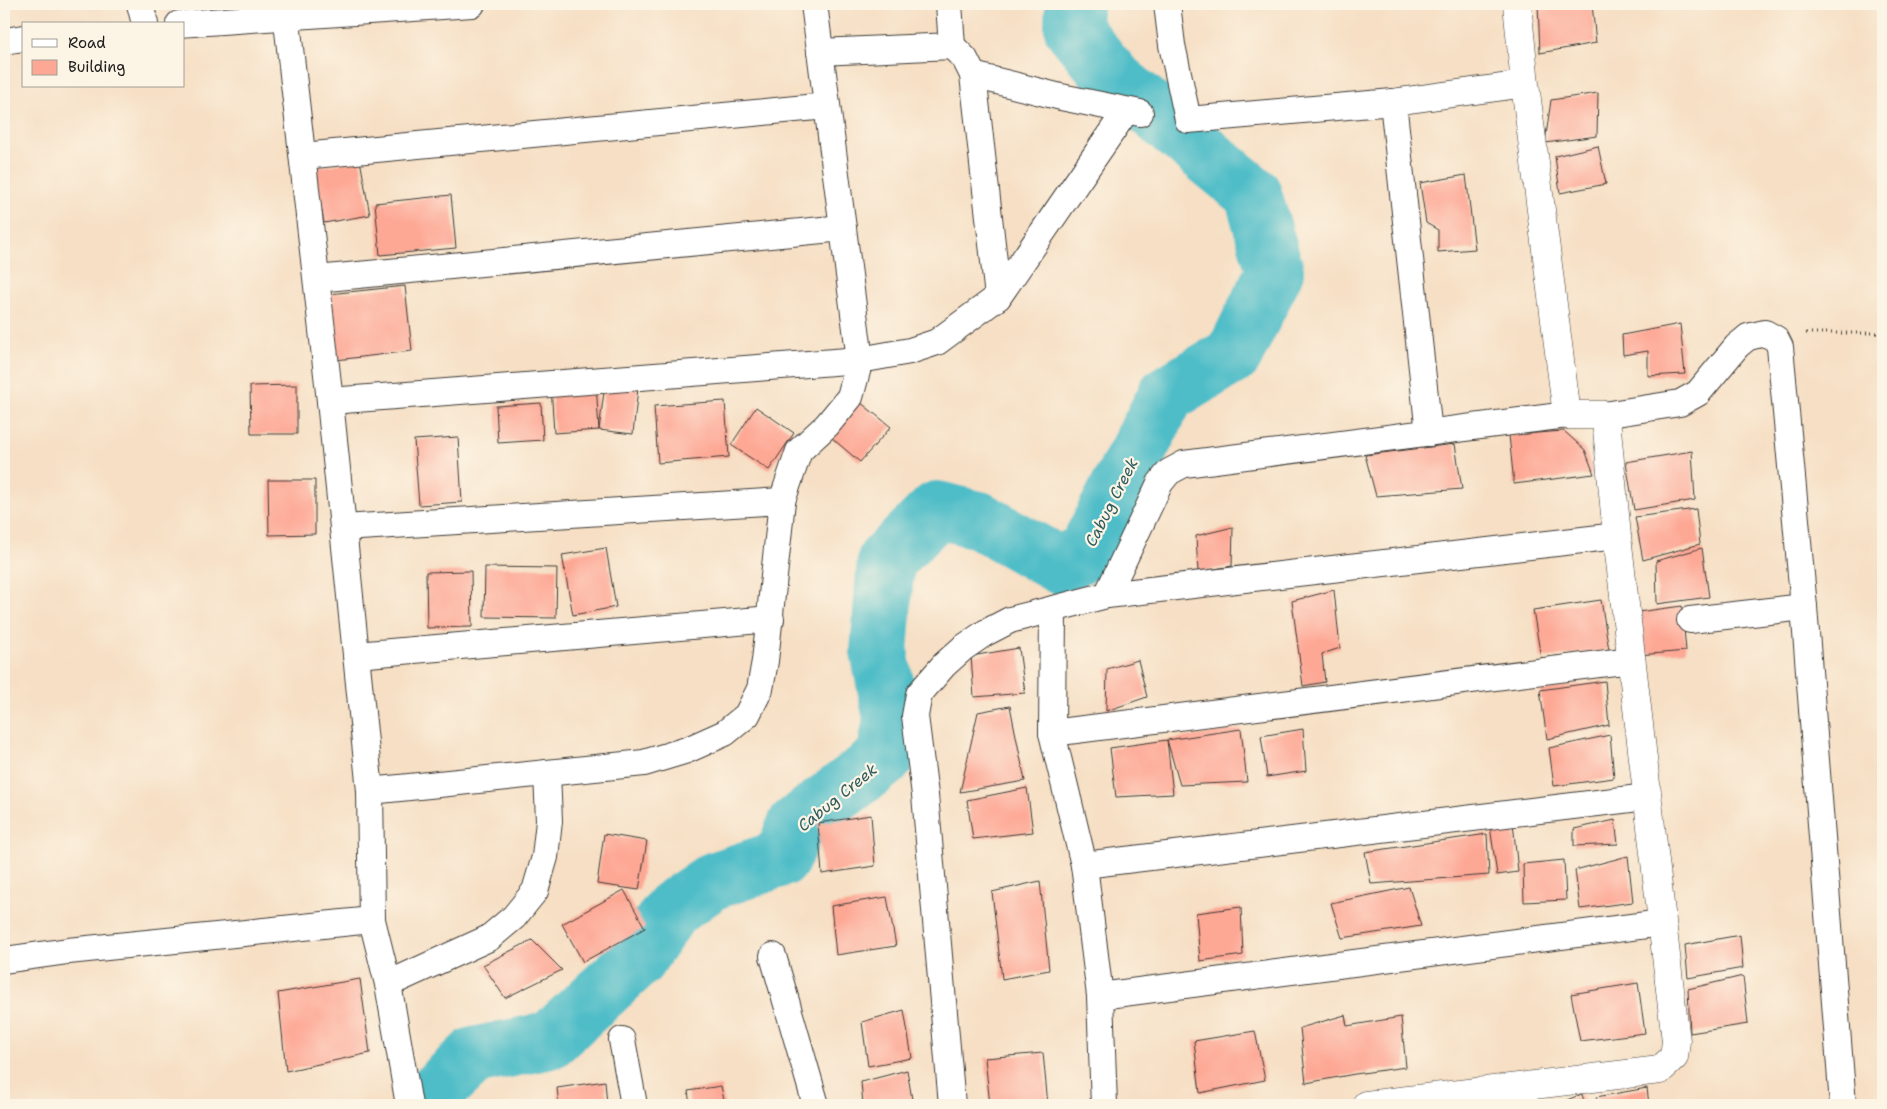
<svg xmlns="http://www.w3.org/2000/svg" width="1887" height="1109" font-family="'Shantell Sans',sans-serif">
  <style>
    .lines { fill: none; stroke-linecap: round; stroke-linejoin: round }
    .river { stroke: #4fbdc8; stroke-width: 58 }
    .building { fill: #fda895 }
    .street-casing { stroke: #3d3935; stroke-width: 28 }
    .secondary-casing { stroke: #3d3935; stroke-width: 29 }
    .path { stroke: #3d3935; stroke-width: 3; stroke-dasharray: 1 4; stroke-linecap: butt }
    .street { stroke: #fff; stroke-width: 26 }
    .secondary { stroke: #fff; stroke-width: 28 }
    .labels { text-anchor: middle; stroke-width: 4.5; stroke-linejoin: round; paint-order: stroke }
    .water-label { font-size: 16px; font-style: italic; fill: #305c61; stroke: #fcf5e5 }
  </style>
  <rect width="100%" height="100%" fill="#fcf5e5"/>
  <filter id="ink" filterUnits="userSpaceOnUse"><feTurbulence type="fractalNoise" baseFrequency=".02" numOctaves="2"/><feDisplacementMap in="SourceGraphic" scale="10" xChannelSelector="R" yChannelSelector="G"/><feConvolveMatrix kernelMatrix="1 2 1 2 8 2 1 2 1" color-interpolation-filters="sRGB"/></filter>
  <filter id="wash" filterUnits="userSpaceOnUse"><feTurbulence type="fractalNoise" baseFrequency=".0096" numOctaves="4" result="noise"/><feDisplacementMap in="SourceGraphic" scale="20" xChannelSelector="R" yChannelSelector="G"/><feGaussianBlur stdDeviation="1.12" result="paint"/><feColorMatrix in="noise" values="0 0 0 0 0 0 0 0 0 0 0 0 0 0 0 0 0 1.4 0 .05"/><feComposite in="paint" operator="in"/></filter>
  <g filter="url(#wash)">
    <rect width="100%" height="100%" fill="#f6dfc4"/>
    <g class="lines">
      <path class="river" d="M 421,1105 L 474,1056 L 550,1040 L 637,960 L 672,909 L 713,881 L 782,858 L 796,825 L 885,758 L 892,718 L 879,652 L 886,560 L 937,510 L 979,520 L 1059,565 L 1086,552 L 1167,394 L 1234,355 L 1275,271 L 1253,194 L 1113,78 L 1073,29 L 1074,4"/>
    </g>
    <g id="blocks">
      <g class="building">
        <path d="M 1538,4 L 1592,4 L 1596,43 L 1540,53 Z"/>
        <path d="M 1598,93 L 1597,136 L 1545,143 L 1551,100 Z"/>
        <path d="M 1598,146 L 1606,184 L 1560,193 L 1555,156 Z"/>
        <path d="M 360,160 L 370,215 L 324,223 L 314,168 Z"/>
        <path d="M 1466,175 L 1475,249 L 1438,252 L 1438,230 L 1426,223 L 1420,183 Z"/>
        <path d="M 451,195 L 456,248 L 380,255 L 375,203 Z"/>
        <path d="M 405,286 L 412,351 L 336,360 L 329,294 Z"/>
        <path d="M 1680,324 L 1685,374 L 1648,376 L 1648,351 L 1623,355 L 1622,335 Z"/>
        <path d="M 596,383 L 599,430 L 605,384 L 638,388 L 633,434 L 599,430 L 554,433 L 551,386 Z"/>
        <path d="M 297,385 L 297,434 L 251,434 L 250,386 Z"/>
        <path d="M 855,398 L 891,427 L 860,462 L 826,433 Z"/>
        <path d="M 725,401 L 729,457 L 658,463 L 654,406 Z"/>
        <path d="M 541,403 L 543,440 L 498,443 L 496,406 Z"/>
        <path d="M 756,407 L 794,433 L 769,470 L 731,445 Z"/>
        <path d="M 1564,431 L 1585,450 L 1594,474 L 1514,484 L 1509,435 Z"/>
        <path d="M 458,437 L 462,502 L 419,505 L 414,440 Z"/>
        <path d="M 1455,444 L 1462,489 L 1376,496 L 1365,455 Z"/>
        <path d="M 1692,451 L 1695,500 L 1634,510 L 1626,462 Z"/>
        <path d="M 268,480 L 315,480 L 315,534 L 269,535 Z"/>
        <path d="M 1696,509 L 1700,544 L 1643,560 L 1635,517 Z"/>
        <path d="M 1233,527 L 1232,566 L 1198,572 L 1196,536 Z"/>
        <path d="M 606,548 L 616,607 L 573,615 L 562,555 Z"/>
        <path d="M 1702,548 L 1709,597 L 1657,604 L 1656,561 Z"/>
        <path d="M 485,567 L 557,568 L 556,618 L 484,617 Z"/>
        <path d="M 471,571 L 472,627 L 427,628 L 426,572 Z"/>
        <path d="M 1334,590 L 1340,648 L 1322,654 L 1325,682 L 1303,686 L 1292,601 Z"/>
        <path d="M 1601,600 L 1609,650 L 1541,658 L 1533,610 Z"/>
        <path d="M 1682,606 L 1686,651 L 1639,655 L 1638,612 Z"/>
        <path d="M 1019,648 L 1025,693 L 974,697 L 971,656 Z"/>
        <path d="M 1138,660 L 1147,697 L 1106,711 L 1107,669 Z"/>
        <path d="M 1605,681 L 1609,725 L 1547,739 L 1540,690 Z"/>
        <path d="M 1010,706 L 1025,781 L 960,792 L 978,712 Z"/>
        <path d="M 1241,729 L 1247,782 L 1180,785 L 1167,740 Z"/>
        <path d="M 1303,729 L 1306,771 L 1267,777 L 1261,736 Z"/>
        <path d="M 1610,735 L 1614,778 L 1554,786 L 1549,748 Z"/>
        <path d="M 1167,740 L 1173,794 L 1116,797 L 1110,748 Z"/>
        <path d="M 1027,788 L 1033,832 L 973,839 L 967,800 Z"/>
        <path d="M 871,815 L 875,866 L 822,874 L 818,823 Z"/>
        <path d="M 1615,820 L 1618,844 L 1574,846 L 1574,829 Z"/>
        <path d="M 1513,822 L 1518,872 L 1497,875 L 1490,826 Z"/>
        <path d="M 604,834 L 647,841 L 639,890 L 597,884 Z"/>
        <path d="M 1487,834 L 1489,875 L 1371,884 L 1365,852 Z"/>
        <path d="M 1628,856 L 1633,902 L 1580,909 L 1575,870 Z"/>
        <path d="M 1564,860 L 1566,900 L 1524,902 L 1523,864 Z"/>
        <path d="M 1040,881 L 1049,970 L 1002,979 L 992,892 Z"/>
        <path d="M 1409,887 L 1421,926 L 1342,938 L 1331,903 Z"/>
        <path d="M 624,890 L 645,928 L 583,962 L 562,924 Z"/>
        <path d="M 887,897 L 896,946 L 836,955 L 831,906 Z"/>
        <path d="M 1241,907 L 1243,955 L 1200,961 L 1196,913 Z"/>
        <path d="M 1740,935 L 1743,968 L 1688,978 L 1685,945 Z"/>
        <path d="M 532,940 L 562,970 L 505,998 L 483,965 Z"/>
        <path d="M 1743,976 L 1748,1024 L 1690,1033 L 1688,989 Z"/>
        <path d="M 360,979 L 370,1053 L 286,1071 L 278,993 Z"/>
        <path d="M 1638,983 L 1645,1033 L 1580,1041 L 1571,994 Z"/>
        <path d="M 904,1010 L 912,1058 L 868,1066 L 862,1022 Z"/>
        <path d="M 1345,1015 L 1347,1026 L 1401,1017 L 1406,1067 L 1355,1074 L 1306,1083 L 1300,1028 Z"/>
        <path d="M 1255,1031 L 1265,1080 L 1200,1093 L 1194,1041 Z"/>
        <path d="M 1043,1053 L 1048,1105 L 990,1105 L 985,1058 Z"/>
        <path d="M 907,1070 L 913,1105 L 863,1105 L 861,1082 Z"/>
        <path d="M 605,1081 L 607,1105 L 559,1105 L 557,1088 Z"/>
        <path d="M 721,1086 L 725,1105 L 690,1105 L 688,1091 Z"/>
        <path d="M 1647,1088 L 1649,1105 L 1598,1105 L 1596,1097 Z"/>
        <path d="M 1582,1094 L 1585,1105 L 1554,1105 Z"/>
      </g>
    </g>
  </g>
  <g filter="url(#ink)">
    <use href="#blocks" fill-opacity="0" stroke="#3d3935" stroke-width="1"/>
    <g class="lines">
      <g class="street-casing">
        <g id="street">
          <path d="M 140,4 L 145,24"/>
          <path d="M 285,4 L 330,401 L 370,791 L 372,920 L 388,984 L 409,1105"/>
          <path d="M 949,4 L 952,46"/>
          <path d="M 1167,4 L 1172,45 L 1188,120 L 1393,102"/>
          <path d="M 179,24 L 472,4"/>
          <path d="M 4,41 L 24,38"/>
          <path d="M 820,52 L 952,46 L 965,59 L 973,75 L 998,297"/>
          <path d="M 973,75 L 1061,97 L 1140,113"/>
          <path d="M 303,156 L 827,106"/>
          <path d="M 317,279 L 843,228"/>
          <path d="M 330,401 L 860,360 L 910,351 L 937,342 L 998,297 L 1126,111"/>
          <path d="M 1604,415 L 1680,403 L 1698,393 L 1737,346 L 1748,337 L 1765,333 L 1776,339 L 1780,347 L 1804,607 L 1843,1105"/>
          <path d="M 1429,433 L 1393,102 L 1525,84"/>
          <path d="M 343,528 L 782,501"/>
          <path d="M 1107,595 L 1617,536"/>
          <path d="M 1690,620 L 1804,607"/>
          <path d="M 356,655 L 771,619"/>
          <path d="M 1052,733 L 1631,660"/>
          <path d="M 370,791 L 644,763 L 687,750 L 725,733 L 747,715 L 760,689 L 765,661 L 782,501 L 799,451 L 827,425 L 850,397 L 860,360 L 814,4"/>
          <path d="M 1084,865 L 1647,797"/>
          <path d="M 773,956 L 816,1105"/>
          <path d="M 4,960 L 68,951 L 372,920"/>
          <path d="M 388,984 L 489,938 L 514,917 L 535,891 L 545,857 L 549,821 L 547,773"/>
          <path d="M 1100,996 L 1662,923"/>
          <path d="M 622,1040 L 634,1105"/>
          <path d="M 952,1105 L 925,795 L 915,716 L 919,694 L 944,665 L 963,648 L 985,633 L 1010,620 L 1053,609"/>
          <path d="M 1104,1105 L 1100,996 L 1084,865 L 1052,733 L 1053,609 L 1107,595 L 1160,483 L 1169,472 L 1184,464 L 1567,415"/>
        </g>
      </g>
      <g class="secondary-casing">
        <path id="secondary" d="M 1366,1105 L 1660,1070 L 1674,1057 L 1676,1041 L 1617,536 L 1607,429 L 1604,415 L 1567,415 L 1525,84 L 1517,4"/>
      </g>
      <path class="path" d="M 1806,333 L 1883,333"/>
      <use href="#street" class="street"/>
      <use href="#secondary" class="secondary"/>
    </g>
  </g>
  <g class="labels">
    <g class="water-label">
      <text transform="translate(1111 502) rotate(-63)" y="6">Cabug Creek</text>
      <text transform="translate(837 797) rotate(-39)" y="6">Cabug Creek</text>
    </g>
  </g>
  <rect width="1887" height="1109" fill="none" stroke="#fcf5e5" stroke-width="20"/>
  <rect x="22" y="22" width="162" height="65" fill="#fcf5e5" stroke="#a29e95"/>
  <rect x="32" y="39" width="25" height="8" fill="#ffffff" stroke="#a29e95"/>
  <text x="68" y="48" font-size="15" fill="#1c1c1c">Road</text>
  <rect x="32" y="60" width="25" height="15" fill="#fda895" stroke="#a29e95"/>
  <text x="68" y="72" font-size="15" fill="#1c1c1c">Building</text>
</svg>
